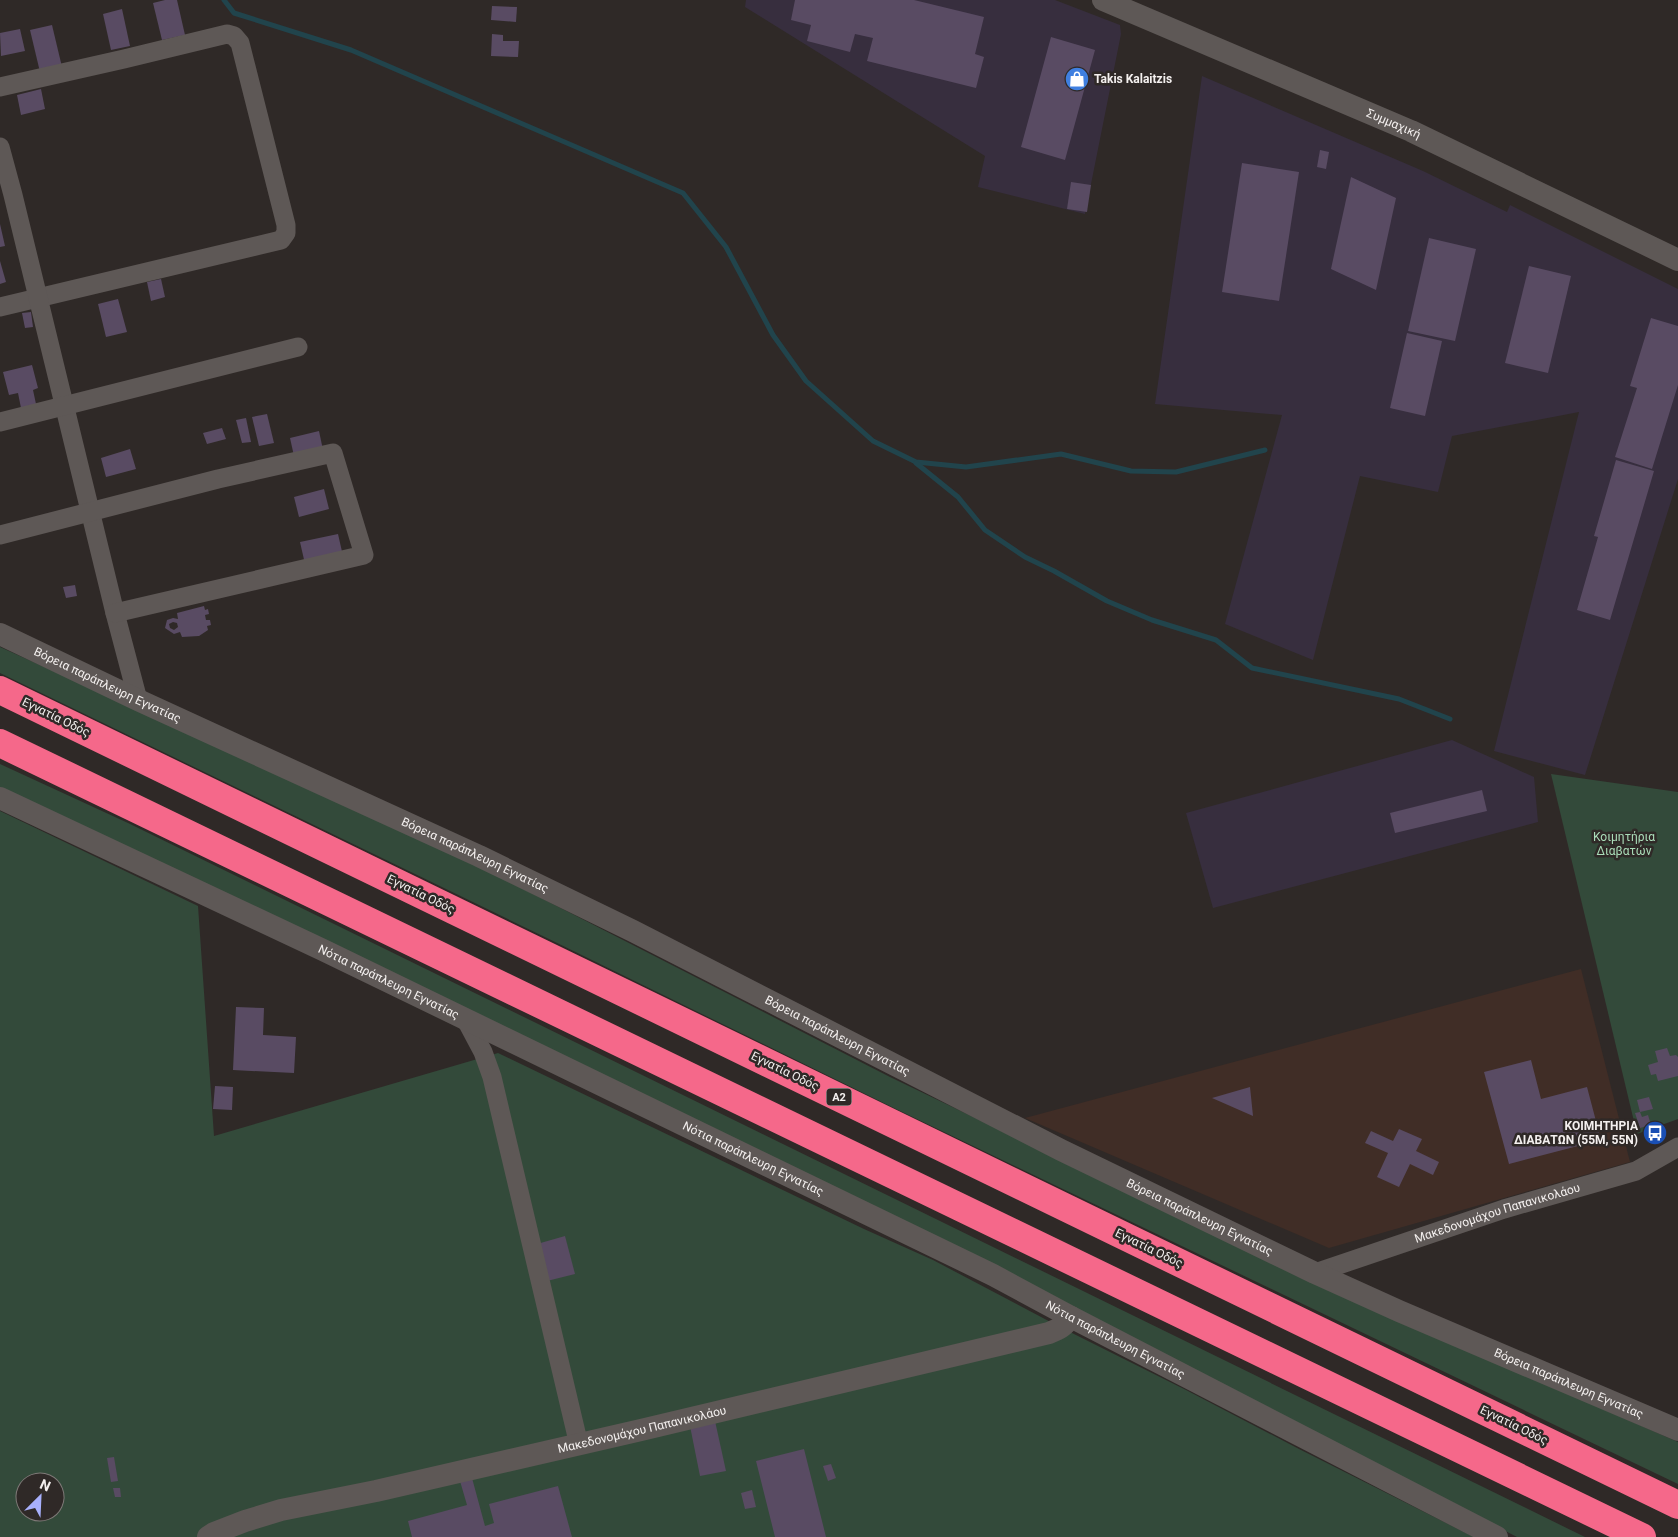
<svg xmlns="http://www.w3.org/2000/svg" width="1678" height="1537" font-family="Roboto,sans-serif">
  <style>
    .commercial { fill: #402d26 }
    .industrial { fill: #372e3e }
    .green { fill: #334a3a; fill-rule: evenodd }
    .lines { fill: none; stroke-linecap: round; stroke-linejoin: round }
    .stream { stroke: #21444c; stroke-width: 5 }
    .building { fill: #594b63; fill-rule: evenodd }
    .minor { stroke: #5e5856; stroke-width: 19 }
    .tertiary { stroke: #5e5856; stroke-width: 22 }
    .motorway { stroke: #f5688a; stroke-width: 28 }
    .labels { text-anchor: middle; stroke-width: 5; stroke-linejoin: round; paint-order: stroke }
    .shield { fill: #2f2927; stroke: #b9b4b3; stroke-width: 1 }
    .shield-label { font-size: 11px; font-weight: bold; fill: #f4f0ef }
    .poi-label { font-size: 12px; font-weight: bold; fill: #f4f0ef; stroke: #2f2927; text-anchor: start }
    .street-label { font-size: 12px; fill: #f4f0ef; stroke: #2f2927 }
    .park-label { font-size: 12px; fill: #aaddb9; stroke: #2f2927 }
  </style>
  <rect width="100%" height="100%" fill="#2f2927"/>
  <path class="commercial" d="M 1581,969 L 1630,1162 L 1329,1248 L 1025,1118 Z"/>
  <g class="industrial">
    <path d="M 746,0 L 1055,0 L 1120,25 L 1121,34 L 1085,214 L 978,187 L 985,156 L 745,7 Z"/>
    <path d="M 1202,76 L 1423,171 L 1507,212 L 1510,205 L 1678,289 L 1678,479 L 1585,775 L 1494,751 L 1579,412 L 1452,436 L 1438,492 L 1360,476 L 1313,660 L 1225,624 L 1282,415 L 1155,404 Z"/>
    <path d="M 1452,740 L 1534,777 L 1538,822 L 1213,908 L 1186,813 Z"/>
  </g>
  <g class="green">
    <path d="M 0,647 L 438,845 L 890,1077 L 1327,1287 L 1678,1442 L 1678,1484 L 894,1108 L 549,939 L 0,673 Z"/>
    <path d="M 0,764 L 128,823 L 1585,1537 L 1517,1537 L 1334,1443 L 0,788 Z"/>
    <path d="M 1551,774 L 1678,792 L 1678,1119 L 1637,1134 Z"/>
    <path d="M 0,811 L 198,906 L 214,1136 L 498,1053 L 864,1229 L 933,1260 L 1060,1327 L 1186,1390 L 1299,1449 L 1474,1537 L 0,1537 ZM 25,1482 L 55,1482 L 55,1512 L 25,1512 Z"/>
  </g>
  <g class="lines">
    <g class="stream">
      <path d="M 224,0 L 234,13 L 351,50 L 683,193 L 726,247 L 773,335 L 806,381 L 873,441 L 916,462 L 966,467 L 1061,454 L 1131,471 L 1176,472 L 1265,450"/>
      <path d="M 916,463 L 958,497 L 985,530 L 1025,557 L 1054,571 L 1107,601 L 1152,620 L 1216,640 L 1252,668 L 1399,699 L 1450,719"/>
    </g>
  </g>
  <g class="building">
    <path d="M 165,0 L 177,0 L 185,35 L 162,40 L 153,3 Z"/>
    <path d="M 795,0 L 914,0 L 984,17 L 975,54 L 984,57 L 976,88 L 867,61 L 873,38 L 855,34 L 850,52 L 807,41 L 811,25 L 791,20 Z"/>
    <path d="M 492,6 L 517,7 L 516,22 L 491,20 Z"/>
    <path d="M 122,9 L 130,46 L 111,50 L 103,14 Z"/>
    <path d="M 52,25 L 62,67 L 40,72 L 30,30 Z"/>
    <path d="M 20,29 L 25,51 L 1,56 L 0,33 Z"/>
    <path d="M 492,34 L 503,35 L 503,41 L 519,41 L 518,57 L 491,56 Z"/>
    <path d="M 1051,37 L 1095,50 L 1065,160 L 1021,147 Z"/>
    <path d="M 41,89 L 45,109 L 21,115 L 17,95 Z"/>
    <path d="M 1320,150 L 1329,152 L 1326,169 L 1317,167 Z"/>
    <path d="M 1242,163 L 1299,172 L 1279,301 L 1222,292 Z"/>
    <path d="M 1351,177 L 1396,198 L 1376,290 L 1331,269 Z"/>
    <path d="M 1071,182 L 1091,185 L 1087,212 L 1067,209 Z"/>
    <path d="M 0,224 L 5,246 L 0,247 Z"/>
    <path d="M 1429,238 L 1476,249 L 1455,341 L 1408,331 Z"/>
    <path d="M 0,261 L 6,282 L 0,284 Z"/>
    <path d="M 1529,266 L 1571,276 L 1548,373 L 1505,363 Z"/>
    <path d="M 161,279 L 165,297 L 151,301 L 147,282 Z"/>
    <path d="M 118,299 L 127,332 L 106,337 L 98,304 Z"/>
    <path d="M 31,312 L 33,327 L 25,328 L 22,313 Z"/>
    <path d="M 1651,318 L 1678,326 L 1678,385 L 1652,469 L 1615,457 L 1637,388 L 1630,386 Z"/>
    <path d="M 1407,333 L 1442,341 L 1425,416 L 1390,408 Z"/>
    <path d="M 32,365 L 38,388 L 33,390 L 36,404 L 21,408 L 18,393 L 9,395 L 3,372 Z"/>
    <path d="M 267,414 L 274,443 L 259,446 L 252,417 Z"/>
    <path d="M 246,418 L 251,442 L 242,443 L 236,420 Z"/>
    <path d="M 222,428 L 226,439 L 207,444 L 203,433 Z"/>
    <path d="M 319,431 L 323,450 L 294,456 L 290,438 Z"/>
    <path d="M 130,449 L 136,469 L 106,477 L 101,458 Z"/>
    <path d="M 1616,460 L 1654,471 L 1610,620 L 1577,610 L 1598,537 L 1594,536 Z"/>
    <path d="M 324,489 L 329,509 L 299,517 L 294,497 Z"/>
    <path d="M 338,534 L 343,556 L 305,564 L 300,542 Z"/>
    <path d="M 75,585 L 77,596 L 66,598 L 63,587 Z"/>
    <path d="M 204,606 L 205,610 L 208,609 L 209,614 L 205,615 L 206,620 L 210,620 L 211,625 L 207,626 L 208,630 L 199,636 L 182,637 L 180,632 L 174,634 L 165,628 L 167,620 L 173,618 L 178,619 L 177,613 ZM 173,622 L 177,623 L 178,627 L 174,630 L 170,628 L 169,624 Z"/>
    <path d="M 1482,790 L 1487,811 L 1395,833 L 1390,813 Z"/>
    <path d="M 236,1007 L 264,1008 L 263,1035 L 296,1037 L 294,1073 L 233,1070 Z"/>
    <path d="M 1667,1048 L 1670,1056 L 1676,1055 L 1678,1057 L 1678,1076 L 1658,1081 L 1656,1074 L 1651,1075 L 1648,1065 L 1658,1062 L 1655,1051 Z"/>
    <path d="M 1531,1060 L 1541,1099 L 1587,1087 L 1601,1140 L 1509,1164 L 1484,1072 Z"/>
    <path d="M 215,1086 L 233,1087 L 232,1110 L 213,1109 Z"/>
    <path d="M 1250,1087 L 1253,1116 L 1212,1098 Z"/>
    <path d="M 1649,1097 L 1653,1109 L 1640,1112 L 1637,1100 Z"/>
    <path d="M 1640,1112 L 1642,1117 L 1648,1115 L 1651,1125 L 1640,1128 L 1635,1113 Z"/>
    <path d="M 1399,1129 L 1422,1139 L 1416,1151 L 1439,1162 L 1433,1175 L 1410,1164 L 1399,1187 L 1377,1177 L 1388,1153 L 1365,1143 L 1371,1131 L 1393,1141 Z"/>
    <path d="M 565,1236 L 575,1274 L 547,1281 L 537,1244 Z"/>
    <path d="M 715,1421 L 726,1471 L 700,1476 L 690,1426 Z"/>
    <path d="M 804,1449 L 826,1537 L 775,1537 L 756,1461 Z"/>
    <path d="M 114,1457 L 118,1481 L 111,1482 L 107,1458 Z"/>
    <path d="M 831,1464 L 836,1478 L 828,1481 L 823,1466 Z"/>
    <path d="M 472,1478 L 485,1526 L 494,1523 L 489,1504 L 558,1486 L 572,1537 L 412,1537 L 408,1521 L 467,1505 L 460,1481 Z"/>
    <path d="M 113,1488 L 120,1488 L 121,1497 L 115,1497 Z"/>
    <path d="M 752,1490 L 756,1507 L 745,1509 L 741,1493 Z"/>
  </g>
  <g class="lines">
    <g class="minor">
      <path d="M 0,87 L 124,59 L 227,34 L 234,36 L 240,43 L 286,225 L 286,233 L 281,240 L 0,307"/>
      <path d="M 0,147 L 13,195 L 115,613 L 138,700"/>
      <path d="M 0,422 L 298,347"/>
      <path d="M 0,535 L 218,479 L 333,453 L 364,555 L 115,613"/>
      <path d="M 466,1020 L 483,1052 L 492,1077 L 579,1445"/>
      <path id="s1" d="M 1315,1273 L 1504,1209 L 1636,1171 L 1678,1147"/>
    </g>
    <g class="tertiary">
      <path id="s2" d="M 1103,0 L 1411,131 L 1678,260"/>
      <path id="s3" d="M 0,634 L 138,700 L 479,856 L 633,931 L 1061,1150 L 1315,1273 L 1399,1311 L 1678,1430"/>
      <path id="s4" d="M 0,798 L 323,950 L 993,1275 L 1071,1317 L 1497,1537"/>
      <path id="s5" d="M 208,1537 L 214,1533 L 245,1521 L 281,1510 L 376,1491 L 641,1430 L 1049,1333 C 1059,1329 1065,1326 1071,1317"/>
    </g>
    <g class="motorway">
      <path d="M 0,690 L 1678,1505"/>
      <path d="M 0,743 L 1642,1537"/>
    </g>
  </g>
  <defs>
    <g id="shop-disc" transform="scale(1.25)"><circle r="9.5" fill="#3f7fe0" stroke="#2f2927"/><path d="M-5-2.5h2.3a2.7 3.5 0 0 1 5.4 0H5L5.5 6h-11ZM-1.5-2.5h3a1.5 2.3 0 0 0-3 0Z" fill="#fff"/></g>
    <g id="bus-disc" transform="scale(1.25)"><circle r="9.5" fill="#1a4fb4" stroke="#2f2927"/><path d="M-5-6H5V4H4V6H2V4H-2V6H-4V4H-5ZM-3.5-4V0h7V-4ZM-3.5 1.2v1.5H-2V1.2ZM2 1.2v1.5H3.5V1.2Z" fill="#fff"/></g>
  </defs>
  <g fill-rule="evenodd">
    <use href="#shop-disc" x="1077" y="79"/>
    <use href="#bus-disc" x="1655" y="1133"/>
  </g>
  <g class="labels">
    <rect class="shield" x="826.5" y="1088.5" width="25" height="17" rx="4"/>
    <g class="shield-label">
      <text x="839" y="1101">Α2</text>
    </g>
    <g class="poi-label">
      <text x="1094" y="83">Takis Kalaitzis</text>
      <text x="1638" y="1130" text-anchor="end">ΚΟΙΜΗΤΗΡΙΑ<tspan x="1638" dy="14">ΔΙΑΒΑΤΩΝ (55Μ, 55Ν)</tspan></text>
    </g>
    <g class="street-label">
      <text dy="4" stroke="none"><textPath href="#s2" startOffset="316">Συμμαχική</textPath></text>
      <text dy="4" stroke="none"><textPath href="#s3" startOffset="119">Βόρεια παράπλευρη Εγνατίας</textPath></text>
      <text transform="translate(56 717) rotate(26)" y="4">Εγνατία Οδός</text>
      <text dy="4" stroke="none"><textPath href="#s3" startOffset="524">Βόρεια παράπλευρη Εγνατίας</textPath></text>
      <text transform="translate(421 894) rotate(26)" y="4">Εγνατία Οδός</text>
      <text dy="4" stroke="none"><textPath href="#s4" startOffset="430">Νότια παράπλευρη Εγνατίας</textPath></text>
      <text dy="4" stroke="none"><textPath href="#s3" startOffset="929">Βόρεια παράπλευρη Εγνατίας</textPath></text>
      <text transform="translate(785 1071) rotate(26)" y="4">Εγνατία Οδός</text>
      <text dy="4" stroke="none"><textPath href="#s4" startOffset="835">Νότια παράπλευρη Εγνατίας</textPath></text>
      <text dy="4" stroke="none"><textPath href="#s1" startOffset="192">Μακεδονομάχου Παπανικολάου</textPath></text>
      <text dy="4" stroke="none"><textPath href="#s3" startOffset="1334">Βόρεια παράπλευρη Εγνατίας</textPath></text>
      <text transform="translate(1149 1248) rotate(26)" y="4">Εγνατία Οδός</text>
      <text dy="4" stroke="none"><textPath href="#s4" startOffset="1240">Νότια παράπλευρη Εγνατίας</textPath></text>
      <text dy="4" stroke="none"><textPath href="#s3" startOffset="1739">Βόρεια παράπλευρη Εγνατίας</textPath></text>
      <text transform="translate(1514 1425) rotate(26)" y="4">Εγνατία Οδός</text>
      <text dy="4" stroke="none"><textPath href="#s5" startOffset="448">Μακεδονομάχου Παπανικολάου</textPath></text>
    </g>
    <g class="park-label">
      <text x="1624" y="841">Κοιμητήρια<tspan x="1624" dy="14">Διαβατών</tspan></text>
    </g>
  </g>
  <g transform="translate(40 1497) rotate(24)"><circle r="24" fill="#2f2927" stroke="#7e7977"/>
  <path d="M0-4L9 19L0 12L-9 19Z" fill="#a8b0fc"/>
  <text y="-8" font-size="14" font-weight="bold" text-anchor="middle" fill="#f4f0ef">N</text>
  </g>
</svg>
